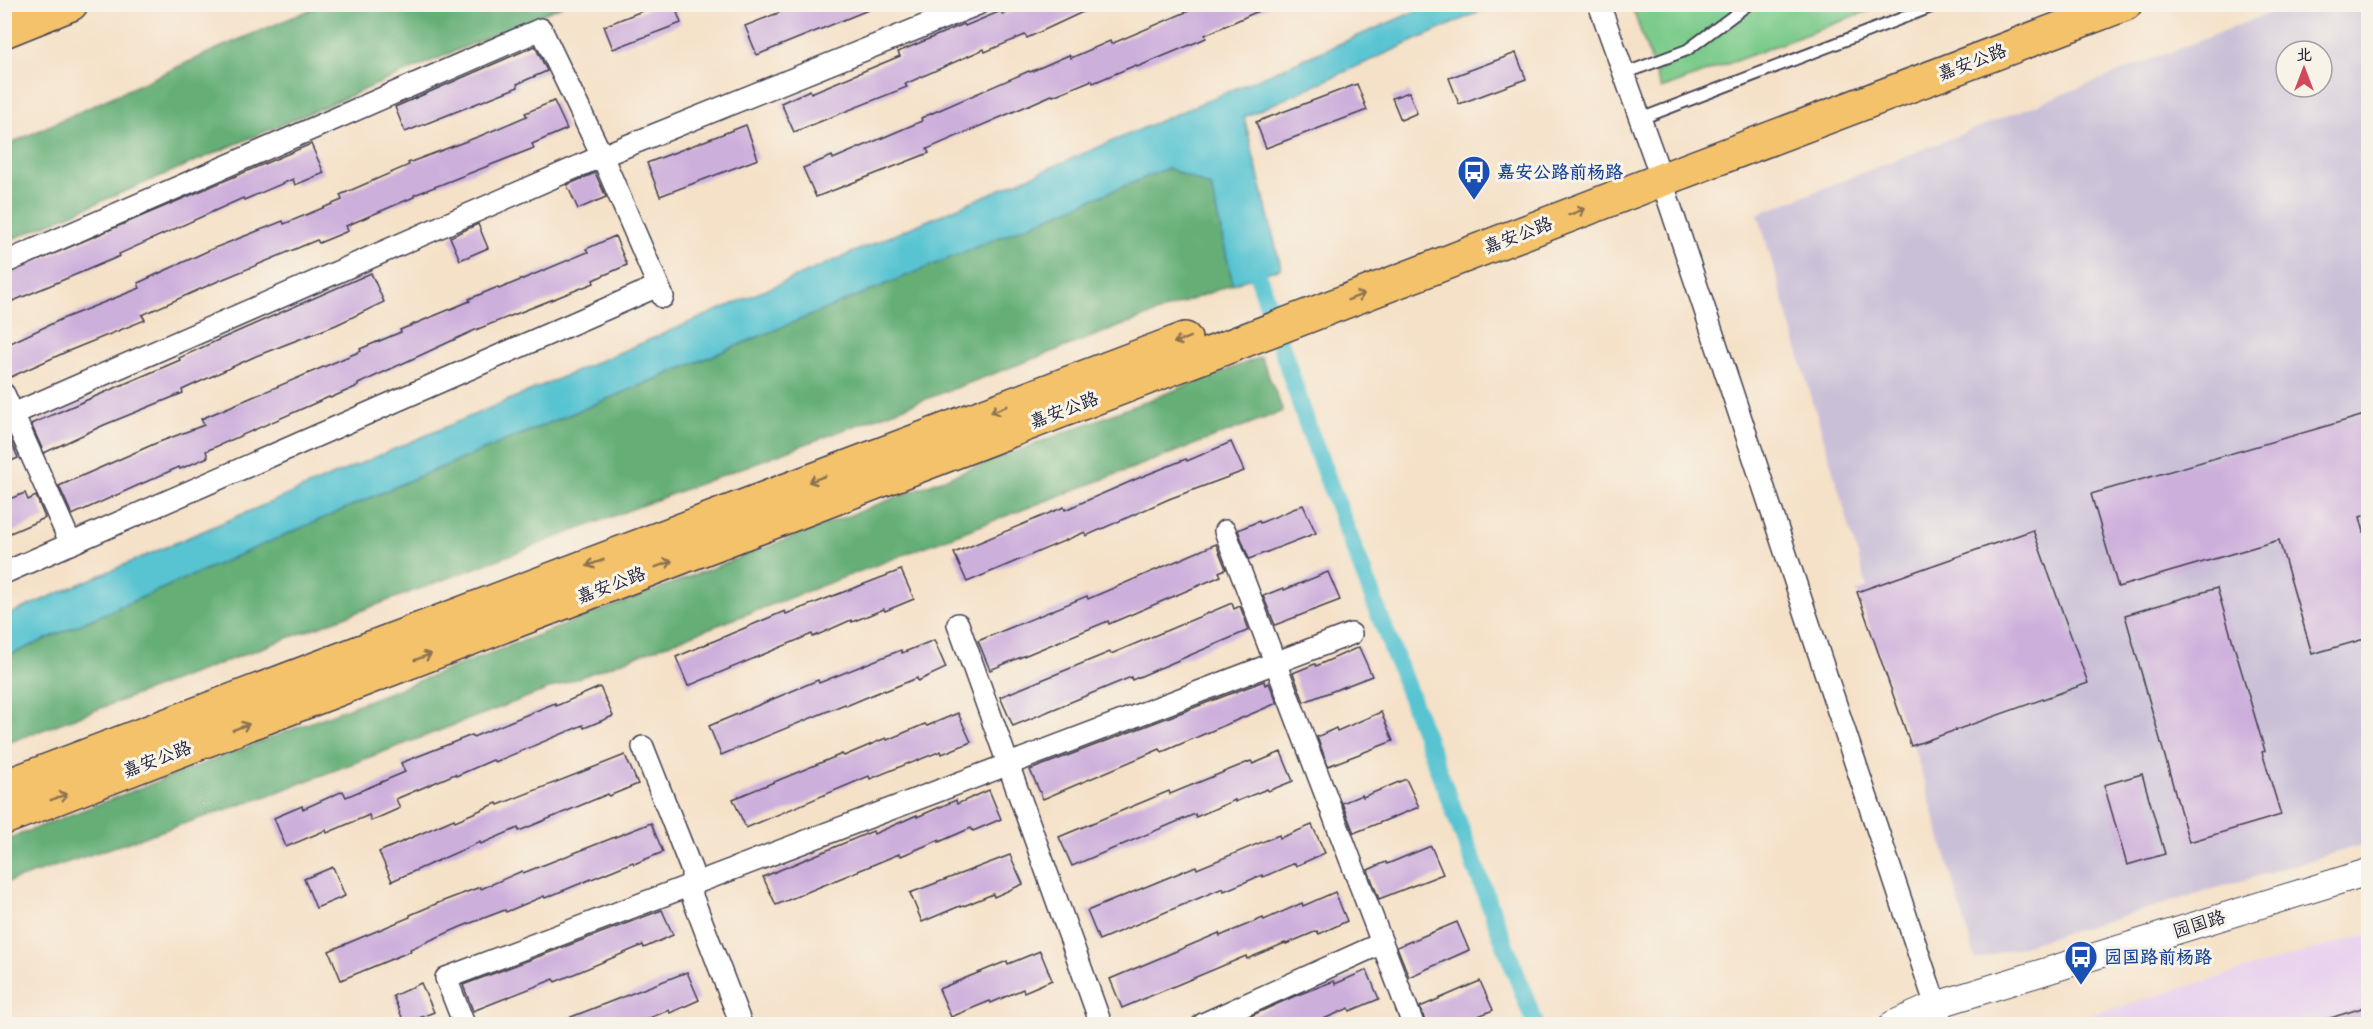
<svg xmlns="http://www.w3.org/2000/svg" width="2373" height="1029" font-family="'Shantell Sans','LXGW WenKai TC',sans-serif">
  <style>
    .built { fill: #e8d2ee }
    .industrial { fill: #c9bfd7; fill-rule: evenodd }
    .green { fill: #7ccb8b; stroke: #4f7663; stroke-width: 1.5 }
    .forest { fill: #65af77; stroke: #446859; stroke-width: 1.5 }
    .water { fill: #58c4d2; stroke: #3d7386; stroke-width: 1.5 }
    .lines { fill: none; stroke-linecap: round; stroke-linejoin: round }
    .canal { stroke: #58c4d2; stroke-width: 18 }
    .building { fill: #cdafdc }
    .service-casing { stroke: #423f50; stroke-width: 14 }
    .minor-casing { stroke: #423f50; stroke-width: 24 }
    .tertiary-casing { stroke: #423f50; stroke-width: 28 }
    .primary-casing { stroke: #423f50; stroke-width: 36 }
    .motorway-casing { stroke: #423f50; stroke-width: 36 }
    .service { stroke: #fff; stroke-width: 10 }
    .minor { stroke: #fff; stroke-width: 21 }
    .tertiary { stroke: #fff; stroke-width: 26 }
    .primary { stroke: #f4c26a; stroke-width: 33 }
    .motorway { stroke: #f4c26a; stroke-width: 33 }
    .oneway { stroke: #8b7252 }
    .labels { text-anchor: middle; stroke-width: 6; stroke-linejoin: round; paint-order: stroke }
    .street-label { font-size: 18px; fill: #22223b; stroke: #f7f3e8 }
    .transit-label { font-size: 18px; font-weight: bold; fill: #164399; stroke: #f7f3e8; text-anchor: start }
  </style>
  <rect width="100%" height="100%" fill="#f7f3e8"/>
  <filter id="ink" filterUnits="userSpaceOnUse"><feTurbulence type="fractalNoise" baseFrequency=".0167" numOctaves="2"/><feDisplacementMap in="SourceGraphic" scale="12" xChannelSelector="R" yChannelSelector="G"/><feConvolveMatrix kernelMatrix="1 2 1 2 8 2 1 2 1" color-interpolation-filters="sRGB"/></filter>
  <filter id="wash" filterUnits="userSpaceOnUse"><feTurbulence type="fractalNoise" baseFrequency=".008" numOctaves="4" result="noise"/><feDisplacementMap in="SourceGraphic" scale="24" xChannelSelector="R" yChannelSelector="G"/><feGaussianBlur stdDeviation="1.35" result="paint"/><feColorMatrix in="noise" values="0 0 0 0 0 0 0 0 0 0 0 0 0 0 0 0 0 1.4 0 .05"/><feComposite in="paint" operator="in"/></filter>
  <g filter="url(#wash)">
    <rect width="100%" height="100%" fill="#f5e1c8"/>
    <path class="built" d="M 2368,934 L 2368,1024 L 2059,1024 Z"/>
    <path class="industrial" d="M 2290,5 L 2368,5 L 2368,843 L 1976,960 L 1758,214 ZM 2286,51 L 2322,51 L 2322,87 L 2286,87 Z"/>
    <path class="green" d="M 1631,4 L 1884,5 L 1661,89 Z"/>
    <g class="forest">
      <path d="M 324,4 L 564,5 L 5,242 L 5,146 L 219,48 Z"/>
      <path d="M 1168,168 L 1211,187 L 1233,284 L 5,744 L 5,657 L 413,479 Z"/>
      <path d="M 1261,357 L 1283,411 L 264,797 L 5,883 L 5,840 Z"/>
    </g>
    <path class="water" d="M 1430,5 L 1494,5 L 1244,117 L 1281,268 L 1233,284 L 1211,187 L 1168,168 L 413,479 L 5,657 L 5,616 Z"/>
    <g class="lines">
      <path class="canal" d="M 1251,254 L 1309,430 L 1535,1024"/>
    </g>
    <g id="blocks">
      <g class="building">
        <path d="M 660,4 L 674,4 L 681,23 L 613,49 L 604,26 Z"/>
        <path d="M 801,4 L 883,4 L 757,55 L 745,26 Z"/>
        <path d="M 1027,4 L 1100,4 L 1027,38 L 1025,35 L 985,52 L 984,49 L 905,84 L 907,87 L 794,132 L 781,103 L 810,90 L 811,93 L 900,56 L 898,52 L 964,24 L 965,26 L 1001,11 L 1003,15 Z"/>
        <path d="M 1205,4 L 1274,4 L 1205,35 L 1206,38 L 1178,50 L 1137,67 L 1136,65 L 1093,83 L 1092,80 L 1053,96 L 1052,95 L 927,149 L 929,153 L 816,197 L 803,168 L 832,156 L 833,159 L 922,121 L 921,118 L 1029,71 L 1030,72 L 1069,55 L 1071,58 L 1110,41 L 1111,44 Z"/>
        <path d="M 535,46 L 547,71 L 517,84 L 518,87 L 405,132 L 395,107 Z"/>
        <path d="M 1516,53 L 1526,79 L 1459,104 L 1449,78 Z"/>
        <path d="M 1357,84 L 1367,110 L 1266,148 L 1256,122 Z"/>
        <path d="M 1409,92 L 1417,113 L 1401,120 L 1392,98 Z"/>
        <path d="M 554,101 L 567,129 L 532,144 L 534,148 L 414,195 L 414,197 L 346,226 L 348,231 L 319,243 L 317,240 L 216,282 L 142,315 L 145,320 L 66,352 L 4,380 L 4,346 L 62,319 L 140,288 L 138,283 L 212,249 L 283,221 L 284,224 L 342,200 L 340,195 L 409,165 L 408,163 L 480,136 L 527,116 L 525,113 Z"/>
        <path d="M 746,125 L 758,159 L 660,196 L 647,163 Z"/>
        <path d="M 311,144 L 324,173 L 295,185 L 293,179 L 244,200 L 243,198 L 119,254 L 120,256 L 13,301 L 4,283 L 4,275 Z"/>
        <path d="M 595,173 L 606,197 L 578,209 L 567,185 Z"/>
        <path d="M 478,224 L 488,248 L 460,260 L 450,237 Z"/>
        <path d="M 615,236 L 627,265 L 593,280 L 594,283 L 473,331 L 358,384 L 358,386 L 330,398 L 329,397 L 206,451 L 208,457 L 180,469 L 179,467 L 72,515 L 59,486 L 154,444 L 204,425 L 201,419 L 361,351 L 360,349 L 401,332 L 400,330 L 470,301 L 469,299 L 498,287 L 499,289 L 588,252 L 586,249 Z"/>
        <path d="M 371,273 L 384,302 L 336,325 L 256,356 L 182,390 L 183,393 L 104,425 L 44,453 L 31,424 L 180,360 L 179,358 L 216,341 Z"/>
        <path d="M 2368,414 L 2368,514 L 2360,517 L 2368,547 L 2368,638 L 2312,654 L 2279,540 L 2118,587 L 2091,494 Z"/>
        <path d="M 8,434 L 18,458 L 4,464 L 4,435 Z"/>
        <path d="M 1231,442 L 1244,471 L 1169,499 L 1086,536 L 1085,532 L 967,582 L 954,553 L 1064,507 L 1065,510 L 1141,477 L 1186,459 L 1187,461 Z"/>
        <path d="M 25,493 L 28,500 L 36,496 L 45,518 L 8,534 L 4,525 L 4,501 Z"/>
        <path d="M 1303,505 L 1316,533 L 1249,559 L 1238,530 L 1259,521 L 1260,523 Z"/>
        <path d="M 2033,530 L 2088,683 L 1911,746 L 1857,592 Z"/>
        <path d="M 1216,544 L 1226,569 L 1219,572 L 1221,576 L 1109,624 L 1108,621 L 990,670 L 978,641 L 1087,596 L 1088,599 Z"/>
        <path d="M 901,570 L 914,599 L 885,611 L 884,609 L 852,622 L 851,620 L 813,637 L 812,634 L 688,686 L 676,657 L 785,611 L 786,614 Z"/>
        <path d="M 1328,572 L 1340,600 L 1275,625 L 1263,596 L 1283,588 L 1284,590 Z"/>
        <path d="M 2217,588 L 2265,751 L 2262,752 L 2281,815 L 2189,842 L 2125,615 Z"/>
        <path d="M 1232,603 L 1234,609 L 1240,606 L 1249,630 L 1132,680 L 1131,677 L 1013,726 L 1000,697 L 1110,652 L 1111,654 Z"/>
        <path d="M 934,640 L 946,668 L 918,681 L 917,678 L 885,691 L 884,690 L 846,706 L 845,704 L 721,755 L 709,726 L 818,680 L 819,683 L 901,650 L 902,653 Z"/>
        <path d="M 1359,647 L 1372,676 L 1304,702 L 1293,673 L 1315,664 L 1316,666 Z"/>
        <path d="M 1264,681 L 1265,685 L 1269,683 L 1277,703 L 1162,752 L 1160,749 L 1043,799 L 1030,770 Z"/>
        <path d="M 600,687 L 613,716 L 584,728 L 583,725 L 495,762 L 493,760 L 456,776 L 455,774 L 396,799 L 400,808 L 371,821 L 369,815 L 327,833 L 326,830 L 286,847 L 274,818 L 302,806 L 303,809 L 343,791 L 346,797 L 405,772 L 401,763 L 472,735 L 473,737 L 555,703 L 556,706 Z"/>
        <path d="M 1381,712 L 1393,741 L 1328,766 L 1317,737 L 1336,728 L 1337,731 Z"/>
        <path d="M 958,713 L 971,742 L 942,754 L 941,751 L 909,764 L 909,763 L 870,779 L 869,776 L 746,828 L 733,799 L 842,754 L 844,756 L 886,738 L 887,740 L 925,724 L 927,726 Z"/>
        <path d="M 1281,752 L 1293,781 L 1268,791 L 1267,789 L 1235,802 L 1235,800 L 1196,817 L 1195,814 L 1072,866 L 1059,837 L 1169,791 L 1170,794 L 1251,761 L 1253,764 Z"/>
        <path d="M 625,755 L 638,784 L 609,796 L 608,794 L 519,831 L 518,828 L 481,844 L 480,842 L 392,881 L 379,852 L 454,819 L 455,821 L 497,803 L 498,805 Z"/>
        <path d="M 2142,774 L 2165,854 L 2127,865 L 2104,785 Z"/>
        <path d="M 1406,779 L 1419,807 L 1354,833 L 1342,803 L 1362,795 L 1363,797 Z"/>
        <path d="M 989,790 L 1001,819 L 973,831 L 971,828 L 939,842 L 939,840 L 901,856 L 899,854 L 776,905 L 763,877 L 873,831 L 874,834 L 917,815 L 917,817 L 956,800 L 957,804 Z"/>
        <path d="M 651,823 L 663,852 L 634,864 L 633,862 L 545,898 L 544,896 L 506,912 L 505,910 L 463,926 L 410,949 L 411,951 L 341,980 L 329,951 L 410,917 L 410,915 L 438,903 L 480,887 L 481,889 L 522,871 L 523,873 Z"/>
        <path d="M 1312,825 L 1325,853 L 1296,866 L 1295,863 L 1263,877 L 1262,875 L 1224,891 L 1223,888 L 1099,940 L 1087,911 L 1196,866 L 1197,869 L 1279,835 L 1280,838 Z"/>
        <path d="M 1431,846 L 1443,874 L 1379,899 L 1368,870 L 1386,862 L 1387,864 Z"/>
        <path d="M 1010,855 L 1023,884 L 994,897 L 993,894 L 961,907 L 960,906 L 922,922 L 910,893 Z"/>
        <path d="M 333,867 L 345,896 L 316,908 L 304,879 Z"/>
        <path d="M 1335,892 L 1347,921 L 1319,934 L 1317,931 L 1286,944 L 1285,943 L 1247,959 L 1246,956 L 1122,1008 L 1110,979 L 1219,933 L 1220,936 L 1263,918 L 1264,920 L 1302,903 L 1303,906 Z"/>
        <path d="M 662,910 L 673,935 L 644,948 L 643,945 L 555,982 L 554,979 L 473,1011 L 463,985 Z"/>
        <path d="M 1457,922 L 1469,950 L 1409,977 L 1397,947 Z"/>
        <path d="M 1040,951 L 1052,980 L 1024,992 L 1023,989 L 991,1003 L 990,1001 L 951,1017 L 939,989 L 1007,961 L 1008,964 Z"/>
        <path d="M 1367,970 L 1379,999 L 1350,1011 L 1349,1008 L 1312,1024 L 1233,1024 L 1295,996 L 1334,981 L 1335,984 Z"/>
        <path d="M 687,972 L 699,1000 L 670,1013 L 669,1010 L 635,1024 L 553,1024 Z"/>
        <path d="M 1480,981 L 1493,1010 L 1459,1024 L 1426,1024 L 1420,1007 Z"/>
        <path d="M 421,983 L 434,1012 L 405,1024 L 393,996 Z"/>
        <path d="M 2368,1006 L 2368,1024 L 2321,1024 L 2321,1021 Z"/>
      </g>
    </g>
  </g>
  <g filter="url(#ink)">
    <use href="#blocks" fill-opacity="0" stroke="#423f50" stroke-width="1.5"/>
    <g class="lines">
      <g class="service-casing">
        <g id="service">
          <path d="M 1623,74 L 1687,50 L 1749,4"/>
          <path d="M 1640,119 L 1939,4"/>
        </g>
      </g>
      <g class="minor-casing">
        <g id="minor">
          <path d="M 1599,4 L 1655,160 L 1942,1024"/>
          <path d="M 4,263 L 541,29 L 602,156 L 663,297"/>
          <path d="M 4,394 L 71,544"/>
          <path d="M 4,418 L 602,156 L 978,4"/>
          <path d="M 1225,531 L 1413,1024"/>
          <path d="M 4,573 L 658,286"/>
          <path d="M 958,624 L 1101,1024"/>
          <path d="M 643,747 L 692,871 L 692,896 L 741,1024"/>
          <path d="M 464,1024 L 446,978 L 1351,634"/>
          <path d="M 1203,1024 L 1382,943"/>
        </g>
      </g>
      <g class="tertiary-casing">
        <path id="tertiary" d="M 1893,1024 L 1936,1005 L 2368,872"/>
      </g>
      <g class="primary-casing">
        <g id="primary">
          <path d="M 4,787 L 1185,339"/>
          <path d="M 4,818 L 1661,180 L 2125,4"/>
        </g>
      </g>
      <g class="motorway-casing">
        <path id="motorway" d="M 4,31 L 71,4"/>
      </g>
      <use href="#service" class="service"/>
      <use href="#minor" class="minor"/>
      <use href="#tertiary" class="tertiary"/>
      <use href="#primary" class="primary"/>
      <use href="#motorway" class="motorway"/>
    </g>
    <defs><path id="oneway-shaft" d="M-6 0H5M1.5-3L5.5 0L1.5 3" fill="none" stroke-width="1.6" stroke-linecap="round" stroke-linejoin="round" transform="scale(1.5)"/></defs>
    <g class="oneway">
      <use href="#oneway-shaft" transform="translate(1577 212) rotate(-21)"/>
      <use href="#oneway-shaft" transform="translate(1356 297) rotate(-21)"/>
      <use href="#oneway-shaft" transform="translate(1182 340) rotate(159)"/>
      <use href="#oneway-shaft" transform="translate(999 409) rotate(159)"/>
      <use href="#oneway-shaft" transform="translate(817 479) rotate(159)"/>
      <use href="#oneway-shaft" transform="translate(595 563) rotate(159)"/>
      <use href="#oneway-shaft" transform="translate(664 564) rotate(-21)"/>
      <use href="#oneway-shaft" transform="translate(423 657) rotate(-21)"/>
      <use href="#oneway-shaft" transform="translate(241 727) rotate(-21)"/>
      <use href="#oneway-shaft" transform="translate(59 797) rotate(-21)"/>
    </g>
  </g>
  <defs>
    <g id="bus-pin" transform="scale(1.725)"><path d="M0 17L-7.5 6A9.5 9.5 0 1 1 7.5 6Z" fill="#1a4fb4" stroke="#f7f3e8"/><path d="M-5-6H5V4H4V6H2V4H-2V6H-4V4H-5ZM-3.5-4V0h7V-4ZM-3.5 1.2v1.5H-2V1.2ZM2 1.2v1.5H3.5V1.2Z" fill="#fff"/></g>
  </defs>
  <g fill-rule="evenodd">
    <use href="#bus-pin" x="1474" y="172"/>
    <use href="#bus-pin" x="2081" y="957"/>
  </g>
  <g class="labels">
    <g class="street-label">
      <text transform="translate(1972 62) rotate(-21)" y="6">嘉安公路</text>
      <text transform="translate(1518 235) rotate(-21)" y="6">嘉安公路</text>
      <text transform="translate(1064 410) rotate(-21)" y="6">嘉安公路</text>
      <text transform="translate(611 585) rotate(-21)" y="6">嘉安公路</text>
      <text transform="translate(157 759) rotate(-21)" y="6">嘉安公路</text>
      <text transform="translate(2199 924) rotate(-17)" y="6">园国路</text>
    </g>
    <g class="transit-label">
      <text x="1497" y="178">嘉安公路前杨路</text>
      <text x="2104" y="963">园国路前杨路</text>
    </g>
  </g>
  <rect width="2373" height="1029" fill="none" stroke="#f7f3e8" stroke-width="24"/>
  <g transform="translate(2304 69)"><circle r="28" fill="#f7f3e8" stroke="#a29fa3" stroke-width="1.5"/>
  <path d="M0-4.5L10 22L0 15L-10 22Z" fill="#d1495b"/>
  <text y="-9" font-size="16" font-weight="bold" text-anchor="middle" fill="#22223b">北</text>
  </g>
</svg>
